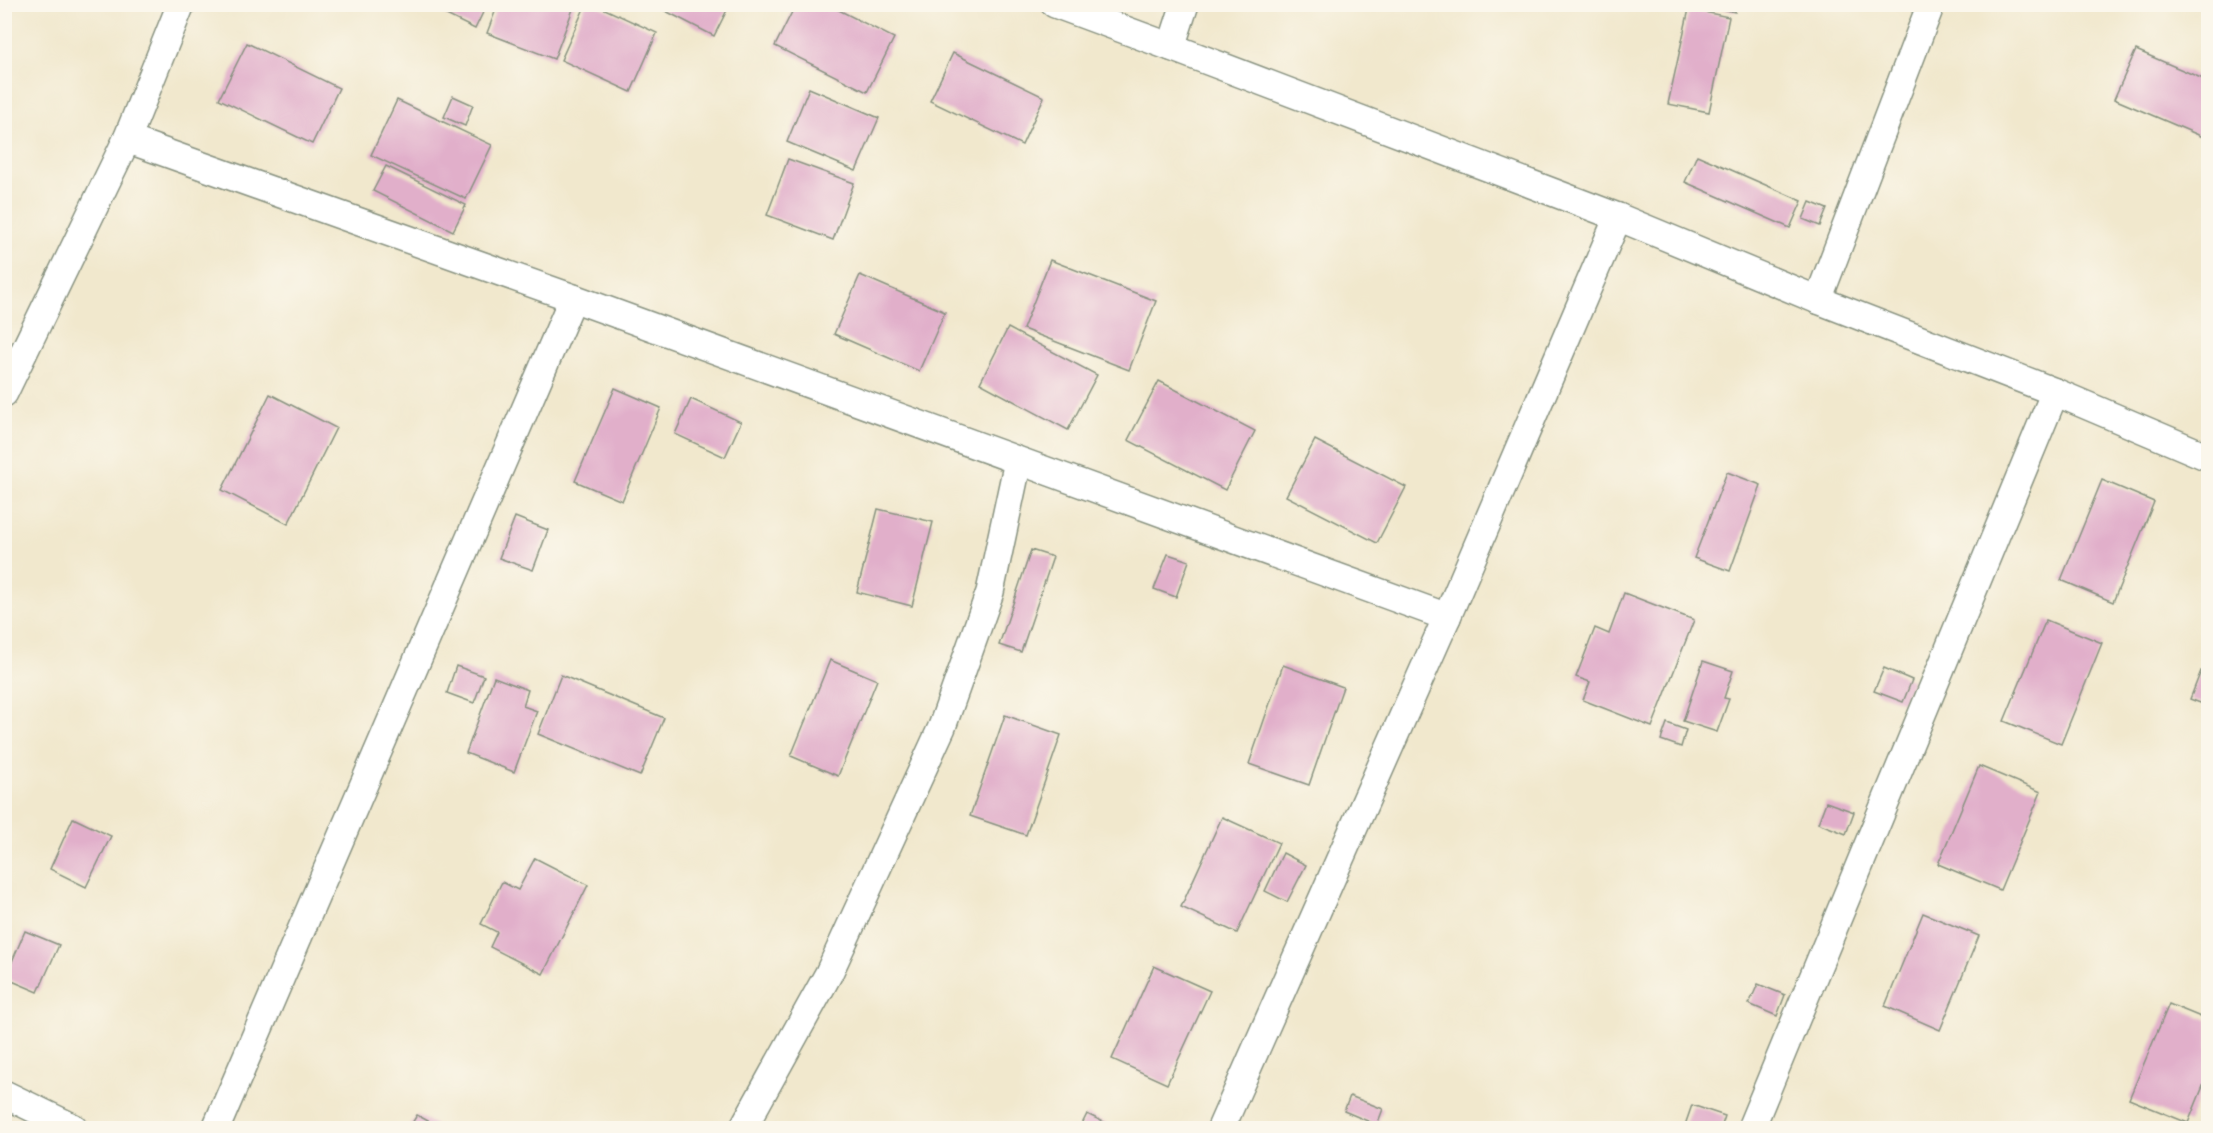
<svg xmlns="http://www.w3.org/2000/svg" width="2213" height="1133" font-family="'Gochi Hand',sans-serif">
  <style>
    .building { fill: #e1afca }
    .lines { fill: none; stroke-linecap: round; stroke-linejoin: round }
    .street-casing { stroke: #889280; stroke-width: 30 }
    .street { stroke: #fff; stroke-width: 27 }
  </style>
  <rect width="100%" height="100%" fill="#fbf7ec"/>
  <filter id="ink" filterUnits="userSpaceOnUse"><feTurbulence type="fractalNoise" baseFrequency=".0167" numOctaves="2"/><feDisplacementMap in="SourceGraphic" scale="12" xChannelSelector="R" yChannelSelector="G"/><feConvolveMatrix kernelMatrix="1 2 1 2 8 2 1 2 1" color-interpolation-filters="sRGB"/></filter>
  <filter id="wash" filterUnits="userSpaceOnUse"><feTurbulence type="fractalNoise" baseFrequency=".008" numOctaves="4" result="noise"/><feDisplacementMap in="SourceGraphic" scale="24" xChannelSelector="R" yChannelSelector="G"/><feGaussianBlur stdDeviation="1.35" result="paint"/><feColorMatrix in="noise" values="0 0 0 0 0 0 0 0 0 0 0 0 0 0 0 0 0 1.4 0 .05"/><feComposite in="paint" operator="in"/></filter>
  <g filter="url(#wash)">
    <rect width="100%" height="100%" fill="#f1e8cd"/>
    <g id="blocks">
      <g class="building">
        <path d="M 424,4 L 487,4 L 475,29 Z"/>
        <path d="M 498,4 L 575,4 L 554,59 L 487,33 Z"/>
        <path d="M 586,4 L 594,4 L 657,33 L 631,92 L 561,60 Z"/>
        <path d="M 652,4 L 730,4 L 714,36 Z"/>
        <path d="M 796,4 L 827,4 L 894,38 L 867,92 L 775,46 Z"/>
        <path d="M 1703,4 L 1737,4 L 1735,12 Z"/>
        <path d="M 1689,9 L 1729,17 L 1709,112 L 1668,104 Z"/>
        <path d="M 247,43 L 339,88 L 312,144 L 219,99 Z"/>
        <path d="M 2136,50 L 2208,81 L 2208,139 L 2114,99 Z"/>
        <path d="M 953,53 L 1044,97 L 1022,145 L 930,101 Z"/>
        <path d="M 809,88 L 879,118 L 856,171 L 787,142 Z"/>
        <path d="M 453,96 L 473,105 L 465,126 L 444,117 Z"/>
        <path d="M 397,100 L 492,145 L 466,199 L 371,155 Z"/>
        <path d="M 1697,155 L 1802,201 L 1790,228 L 1685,182 Z"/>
        <path d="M 788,159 L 854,183 L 833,240 L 767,215 Z"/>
        <path d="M 386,166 L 466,205 L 453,231 L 373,191 Z"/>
        <path d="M 1810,202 L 1827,209 L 1820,226 L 1803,219 Z"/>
        <path d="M 1050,260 L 1156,301 L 1129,370 L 1023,329 Z"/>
        <path d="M 860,275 L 945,312 L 919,371 L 834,334 Z"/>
        <path d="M 1008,328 L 1097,375 L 1068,430 L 980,383 Z"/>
        <path d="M 1159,381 L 1255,431 L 1225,490 L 1128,440 Z"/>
        <path d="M 615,388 L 661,408 L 622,501 L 575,481 Z"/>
        <path d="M 270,394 L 336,428 L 288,524 L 222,490 Z"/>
        <path d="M 691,399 L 741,422 L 725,457 L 675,434 Z"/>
        <path d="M 1315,440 L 1406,487 L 1377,543 L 1286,496 Z"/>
        <path d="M 1727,472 L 1761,485 L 1730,571 L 1694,558 Z"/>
        <path d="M 2102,480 L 2154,502 L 2113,602 L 2061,580 Z"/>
        <path d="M 878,509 L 933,522 L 912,606 L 857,592 Z"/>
        <path d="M 515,517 L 548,530 L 533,570 L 499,558 Z"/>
        <path d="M 1031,550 L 1053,557 L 1021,652 L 999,645 Z"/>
        <path d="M 1168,554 L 1189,561 L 1176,597 L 1154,589 Z"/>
        <path d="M 1624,593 L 1694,620 L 1652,727 L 1583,700 L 1590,682 L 1576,677 L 1595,628 L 1609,634 Z"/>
        <path d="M 2046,620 L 2102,643 L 2061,744 L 2004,721 Z"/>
        <path d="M 830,660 L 877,680 L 838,776 L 791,756 Z"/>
        <path d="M 1703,661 L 1733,671 L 1724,698 L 1729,699 L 1717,732 L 1683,721 Z"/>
        <path d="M 1283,665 L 1343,687 L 1309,785 L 1249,764 Z"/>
        <path d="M 456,666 L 484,676 L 474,703 L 447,693 Z"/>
        <path d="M 1884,668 L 1912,680 L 1903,702 L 1874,691 Z"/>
        <path d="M 2201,671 L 2208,674 L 2208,706 L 2190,699 Z"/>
        <path d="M 561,675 L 664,718 L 640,776 L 538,734 Z"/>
        <path d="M 494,677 L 528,690 L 523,706 L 537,711 L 514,772 L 466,753 Z"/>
        <path d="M 1005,715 L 1061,735 L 1026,835 L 970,816 Z"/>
        <path d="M 1667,723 L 1686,730 L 1681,747 L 1661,740 Z"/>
        <path d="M 1979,766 L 2041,792 L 2000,890 L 1938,864 Z"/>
        <path d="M 1826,802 L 1854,812 L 1846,834 L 1818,823 Z"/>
        <path d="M 1222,817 L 1279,843 L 1237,933 L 1181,907 Z"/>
        <path d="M 73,818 L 111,836 L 86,887 L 50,869 Z"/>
        <path d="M 1283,853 L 1306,865 L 1287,902 L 1265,891 Z"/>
        <path d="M 535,858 L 588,885 L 543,974 L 490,947 L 497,932 L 481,924 L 502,882 L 518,890 Z"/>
        <path d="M 1923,913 L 1979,936 L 1940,1030 L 1885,1006 Z"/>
        <path d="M 25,931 L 59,945 L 38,992 L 5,978 Z"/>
        <path d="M 1154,966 L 1210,991 L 1167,1084 L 1112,1059 Z"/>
        <path d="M 1758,984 L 1785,995 L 1777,1016 L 1749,1004 Z"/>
        <path d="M 2169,1004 L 2208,1020 L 2208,1074 L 2188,1123 L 2129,1099 Z"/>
        <path d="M 1350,1096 L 1383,1109 L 1377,1125 L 1344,1111 Z"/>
        <path d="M 1692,1105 L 1725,1116 L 1721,1128 L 1684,1128 Z"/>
        <path d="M 1087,1114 L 1116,1128 L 1080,1128 Z"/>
        <path d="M 417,1115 L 441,1128 L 409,1128 Z"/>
      </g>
    </g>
  </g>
  <g filter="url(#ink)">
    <use href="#blocks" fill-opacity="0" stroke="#889280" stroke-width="1.5"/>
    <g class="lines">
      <g class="street-casing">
        <g id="street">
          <path d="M 1055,4 L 1171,47 L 1618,217 L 1818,300 L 2055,392 L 2208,457"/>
          <path d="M 1171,47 L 1185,4"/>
          <path d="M 127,139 L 573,298 L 1447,617"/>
          <path d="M 1818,300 L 1931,4"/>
          <path d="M 4,393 L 127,139 L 181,4"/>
          <path d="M 4,1094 L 74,1128"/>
          <path d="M 216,1128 L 573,298"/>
          <path d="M 743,1128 L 829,973 L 942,727 L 990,592 L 1018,461"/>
          <path d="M 1221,1128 L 1447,617 L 1618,217"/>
          <path d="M 1751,1128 L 2055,392"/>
        </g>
      </g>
      <use href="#street" class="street"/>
    </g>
  </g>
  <rect width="2213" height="1133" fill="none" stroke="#fbf7ec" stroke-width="24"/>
</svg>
